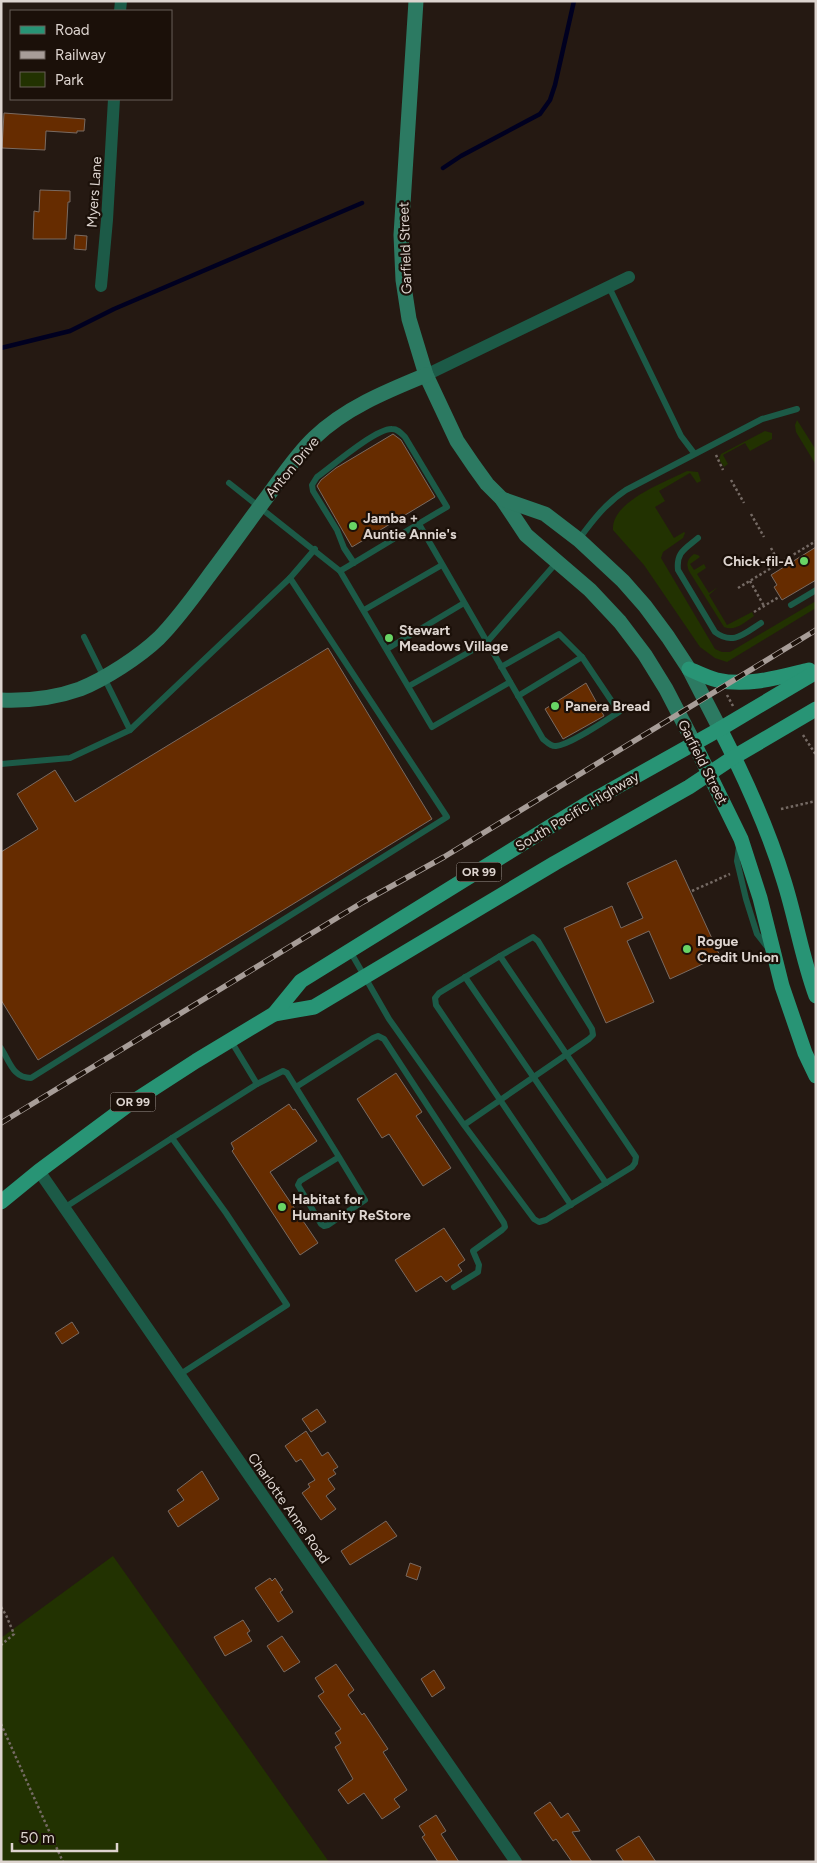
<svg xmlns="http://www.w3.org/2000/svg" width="817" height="1863" font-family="Figtree,sans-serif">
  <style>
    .green { fill: #223201 }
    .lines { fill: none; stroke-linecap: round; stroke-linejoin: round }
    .stream { stroke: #000020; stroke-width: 4.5 }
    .building { fill: #662c00; stroke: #796a61 }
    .path { stroke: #756a64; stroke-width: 2.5; stroke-dasharray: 2.5 2.5; stroke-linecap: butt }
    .lane { stroke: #1c5a47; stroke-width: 6 }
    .street { stroke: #1c5a47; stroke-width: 12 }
    .secondary { stroke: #2c7a62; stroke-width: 15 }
    .primary { stroke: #289475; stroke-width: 15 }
    .rail-casing { stroke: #a79d98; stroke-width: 5.5 }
    .rail { stroke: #1b1009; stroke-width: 4; stroke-dasharray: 11; stroke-linecap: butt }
    .poi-dot { fill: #68d465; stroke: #1b1009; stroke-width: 2 }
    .labels { text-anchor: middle; stroke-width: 4.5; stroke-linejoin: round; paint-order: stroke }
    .shield { fill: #1b1009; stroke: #a39994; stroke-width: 1 }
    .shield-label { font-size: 12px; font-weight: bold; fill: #ddd4cf }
    .street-label { font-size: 14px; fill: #ddd4cf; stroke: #1b1009 }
    .poi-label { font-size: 14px; font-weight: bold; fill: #ddd4cf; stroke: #1b1009; text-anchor: start }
  </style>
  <rect width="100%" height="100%" fill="#251912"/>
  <g class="green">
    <path d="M 797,420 L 816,450 L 816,465 L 796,432 L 795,425 Z"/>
    <path d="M 765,431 L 772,433 L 772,439 L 750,451 L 745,443 L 723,455 L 728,464 L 724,467 L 719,459 L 721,454 Z"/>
    <path d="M 687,471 L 698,472 L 701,481 L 697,483 L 690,473 L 659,491 L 665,501 L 655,507 L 674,538 L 684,532 L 685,533 L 683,538 L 663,552 L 661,558 L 715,649 L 722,652 L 730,652 L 816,601 L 816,608 L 727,662 L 715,658 L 700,647 L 644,565 L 613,530 C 611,501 666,482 687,471 Z"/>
    <path d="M 694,554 L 698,555 L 700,557 L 690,564 L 694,570 L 704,564 L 706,568 L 697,574 L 709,593 L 718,587 L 709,595 L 727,625 L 752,612 L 754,616 C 745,622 735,632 724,627 L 689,571 C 686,564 687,559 694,554 Z"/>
    <path d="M 113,1556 L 329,1862 L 1,1862 L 1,1638 Z"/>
  </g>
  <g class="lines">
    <g class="stream">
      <path d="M 443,168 L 461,156 L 540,114 L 550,100 L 555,85 L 574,1"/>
      <path d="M 1,348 L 70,331 L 114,309 L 362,203"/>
    </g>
  </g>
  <g class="building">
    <path d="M 4,113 L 85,119 L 84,131 L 77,131 L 77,133 L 46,131 L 45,150 L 2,148 Z"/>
    <path d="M 40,190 L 70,191 L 70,202 L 68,202 L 66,239 L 33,239 L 34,211 L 39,212 Z"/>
    <path d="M 75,235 L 87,236 L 86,250 L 74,249 Z"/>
    <path d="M 393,434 L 401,440 L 435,497 L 352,547 L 317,486 L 321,480 L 336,468 Z"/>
    <path d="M 816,547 L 816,580 L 782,600 L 774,587 L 777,585 L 771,575 Z"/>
    <path d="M 328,648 L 432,819 L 38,1060 L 1,1000 L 1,852 L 38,829 L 17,794 L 55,770 L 75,802 Z"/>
    <path d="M 586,683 L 604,716 L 563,739 L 545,709 Z"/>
    <path d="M 676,860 L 720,956 L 670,979 L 649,931 L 627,941 L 654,1002 L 606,1023 L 564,928 L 612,906 L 621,928 L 643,918 L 627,883 Z"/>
    <path d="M 396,1073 L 422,1112 L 416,1116 L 451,1168 L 423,1186 L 389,1134 L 382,1138 L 357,1099 Z"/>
    <path d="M 289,1104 L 293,1110 L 295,1109 L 317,1141 L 270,1172 L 318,1243 L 300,1255 L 232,1151 L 234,1149 L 231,1143 Z"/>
    <path d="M 444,1228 L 465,1260 L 458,1265 L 462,1271 L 446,1282 L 441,1276 L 416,1292 L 395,1260 Z"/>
    <path d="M 72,1322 L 79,1333 L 62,1344 L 55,1333 Z"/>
    <path d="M 317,1409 L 326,1422 L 311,1432 L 302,1419 Z"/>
    <path d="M 306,1431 L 322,1456 L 328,1452 L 338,1467 L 333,1470 L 336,1474 L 328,1479 L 335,1489 L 326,1496 L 336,1509 L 321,1520 L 302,1493 L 310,1487 L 308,1484 L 315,1480 L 301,1459 L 296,1462 L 285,1446 Z"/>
    <path d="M 202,1471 L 219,1499 L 178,1527 L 168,1511 L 184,1500 L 177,1490 Z"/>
    <path d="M 386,1521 L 397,1536 L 350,1565 L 341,1551 Z"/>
    <path d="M 410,1563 L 421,1567 L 417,1580 L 406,1576 Z"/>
    <path d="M 270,1578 L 272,1581 L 275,1578 L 283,1590 L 280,1592 L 293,1612 L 278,1622 L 255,1588 Z"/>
    <path d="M 243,1620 L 250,1631 L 247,1633 L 252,1641 L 225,1656 L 214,1637 Z"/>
    <path d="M 282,1636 L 300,1662 L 284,1672 L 267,1646 Z"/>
    <path d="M 336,1664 L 354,1690 L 348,1695 L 362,1715 L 364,1713 L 388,1749 L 383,1752 L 407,1790 L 394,1799 L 400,1807 L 382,1819 L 364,1793 L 348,1804 L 338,1790 L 353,1779 L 335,1747 L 341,1743 L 335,1733 L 341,1729 L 318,1696 L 324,1692 L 315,1678 Z"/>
    <path d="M 434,1670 L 445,1688 L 432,1697 L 421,1679 Z"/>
    <path d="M 550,1802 L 561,1818 L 568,1813 L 580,1831 L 572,1832 L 592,1862 L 572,1862 L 556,1839 L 553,1841 L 534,1813 Z"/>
    <path d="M 436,1815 L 446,1831 L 441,1834 L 459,1862 L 438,1862 L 422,1837 L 425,1835 L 419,1826 Z"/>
    <path d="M 639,1836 L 656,1862 L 624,1862 L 616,1850 Z"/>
  </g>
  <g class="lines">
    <g class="path">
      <path d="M 716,455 L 723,470"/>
      <path d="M 731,480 L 744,503"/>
      <path d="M 751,514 L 764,537"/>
      <path d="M 771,548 L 779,563"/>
      <path d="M 750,581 L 764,606"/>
      <path d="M 738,588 L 816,541"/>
      <path d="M 754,612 L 779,597"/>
      <path d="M 727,695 L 733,706"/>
      <path d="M 803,735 L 816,755"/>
      <path d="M 781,809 L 816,801"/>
      <path d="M 692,891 L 730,874"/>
      <path d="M 1,1607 L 6,1615 L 14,1634 L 1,1645"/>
      <path d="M 1,1724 L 63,1862"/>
    </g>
    <g class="lane">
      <path d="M 609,287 L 681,436 L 694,453"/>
      <path d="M 229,483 L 340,571 L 432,727 L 510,682"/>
      <path d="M 419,524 L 543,739 C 547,742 551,747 556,746 C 570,745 606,720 619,712 L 582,657 L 559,634 L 501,667"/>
      <path d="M 698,538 C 685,549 676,552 678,570 L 715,632 C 733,646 745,633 761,623"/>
      <path d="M 579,539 C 593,520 606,503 626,490 L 762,419 L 797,409"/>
      <path d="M 340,571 C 376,550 411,528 447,507 L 405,437 C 401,433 398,429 392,429 C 376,428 331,467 317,477 L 312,485 L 313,491 L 337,530 L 344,548 L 354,563"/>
      <path d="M 290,578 L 315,549"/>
      <path d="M 791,605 L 816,590"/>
      <path d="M 364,610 L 442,565"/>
      <path d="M 387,649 L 464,603"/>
      <path d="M 409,686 L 487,642 L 557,562"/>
      <path d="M 518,696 L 582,657"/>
      <path d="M 1,764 L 70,758 L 130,730"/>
      <path d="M 739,847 L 737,861 L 746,899 L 757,934 L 768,948"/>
      <path d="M 350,951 L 389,1019 L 464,1125 L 534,1219 L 539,1222 L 546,1220 L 632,1167 L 635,1163 L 636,1157 L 500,956 L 533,937 L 538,941 L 592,1029 L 593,1035 L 589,1039 L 464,1125"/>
      <path d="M 500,956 L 439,993 L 435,998 L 436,1005 L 571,1205"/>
      <path d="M 465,977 L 606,1183"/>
      <path d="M 231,1041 L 257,1084"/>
      <path d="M 1,1048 C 10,1062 13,1078 31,1078 L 447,817 L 290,578 L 130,730 L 84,637"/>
      <path d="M 296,1087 L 373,1038 L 378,1036 L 384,1039 L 504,1223 L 505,1227 L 502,1230 L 473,1251 L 479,1265 L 478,1272 L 454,1287"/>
      <path d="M 172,1138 L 257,1084 L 283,1071 L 287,1073 L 339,1157 L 300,1181 L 298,1185 L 321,1224 L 324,1226 L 328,1225 L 365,1200 L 339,1157"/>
      <path d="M 64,1208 L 172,1138 L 226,1213 L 287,1305 L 179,1375"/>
    </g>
    <g class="street">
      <path d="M 120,11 L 121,1"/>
      <path d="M 101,286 L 107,220 L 114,99"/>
      <path d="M 426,375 L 629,277"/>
      <path d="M 39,1171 L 516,1862"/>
    </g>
    <g class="secondary">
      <path d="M 416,1 L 401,235 L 403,280 L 409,319 L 426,375 L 457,441 L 474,466 L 487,484 L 502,499 L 526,535 L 590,590 L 620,622 L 645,655 L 666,689 L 694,743"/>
      <path d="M 502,499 L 545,514 L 579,540 L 623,581 L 645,606 L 668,637 L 689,669 L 720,729"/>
      <path d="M 1,700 C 27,701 55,698 80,689 C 105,679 139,657 159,638 C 178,619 195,595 211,573 C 230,548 248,522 267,497 C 282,477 296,455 314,438 C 345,408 387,391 426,375"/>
    </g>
    <g class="primary">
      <path d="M 689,669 C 698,673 708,678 717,680 C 748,687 780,677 809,670"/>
      <path d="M 720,729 C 745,778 768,828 784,881 C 796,919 802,958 816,996"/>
      <path d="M 694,743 L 741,839 L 760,898 L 782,986 L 805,1053 L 816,1076"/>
      <path d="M 274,1014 L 314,1007 L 555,863 L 689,787 L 734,757 L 816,709"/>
      <path d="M 1,1202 L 39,1171 L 128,1105 L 196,1061 L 274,1014 L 301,981 L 588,803 L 720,729 L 816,672"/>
    </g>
    <g class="rail-casing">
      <path id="rail" d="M 1,1123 L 363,902 L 444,857 L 816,630"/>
    </g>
    <use href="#rail" class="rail"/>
  </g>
  <g class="poi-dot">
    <circle cx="353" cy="526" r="5"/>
    <circle cx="804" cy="561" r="5"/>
    <circle cx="389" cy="638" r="5"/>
    <circle cx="555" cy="706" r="5"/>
    <circle cx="687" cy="949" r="5"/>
    <circle cx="282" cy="1207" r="5"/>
  </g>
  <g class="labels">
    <g class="shield">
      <rect x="456.5" y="862.5" width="45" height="19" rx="4"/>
      <rect x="110.5" y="1092.5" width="45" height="19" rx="4"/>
    </g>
    <g class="shield-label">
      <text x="479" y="876">OR 99</text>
      <text x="133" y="1106">OR 99</text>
    </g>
    <g class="street-label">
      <text transform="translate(94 192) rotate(-86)" y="5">Myers Lane</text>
      <text transform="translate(405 248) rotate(-92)" y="5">Garfield Street</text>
      <text transform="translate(292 467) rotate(-50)" y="5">Anton Drive</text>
      <text transform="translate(703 762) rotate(63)" y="5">Garfield Street</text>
      <text transform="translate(577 811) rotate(-31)" y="5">South Pacific Highway</text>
      <text transform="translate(289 1508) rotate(55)" y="5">Charlotte Anne Road</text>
    </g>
    <g class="poi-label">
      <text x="363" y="523">Jamba +<tspan x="363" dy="16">Auntie Annie's</tspan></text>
      <text x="794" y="566" text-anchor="end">Chick-fil-A</text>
      <text x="399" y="635">Stewart<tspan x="399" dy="16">Meadows Village</tspan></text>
      <text x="565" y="711">Panera Bread</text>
      <text x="697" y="946">Rogue<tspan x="697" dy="16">Credit Union</tspan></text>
      <text x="292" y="1204">Habitat for<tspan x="292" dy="16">Humanity ReStore</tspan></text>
    </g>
  </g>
  <rect width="817" height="1863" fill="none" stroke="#ddd4cf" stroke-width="5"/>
  <rect x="10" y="10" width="162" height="90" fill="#1b1009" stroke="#695e58"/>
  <rect x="20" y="26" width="25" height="8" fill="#289475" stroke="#695e58"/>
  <text x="55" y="35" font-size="15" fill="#ddd4cf">Road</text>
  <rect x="20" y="51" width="25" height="8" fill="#a79d98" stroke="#695e58"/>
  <text x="55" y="60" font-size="15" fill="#ddd4cf">Railway</text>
  <rect x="20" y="72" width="25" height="15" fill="#223201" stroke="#695e58"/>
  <text x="55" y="85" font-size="15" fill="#ddd4cf">Park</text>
  <path d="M12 1843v8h105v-8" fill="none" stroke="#ddd4cf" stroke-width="2.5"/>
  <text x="20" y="1843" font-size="15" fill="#ddd4cf" stroke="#1b1009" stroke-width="4" paint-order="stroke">50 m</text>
</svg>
